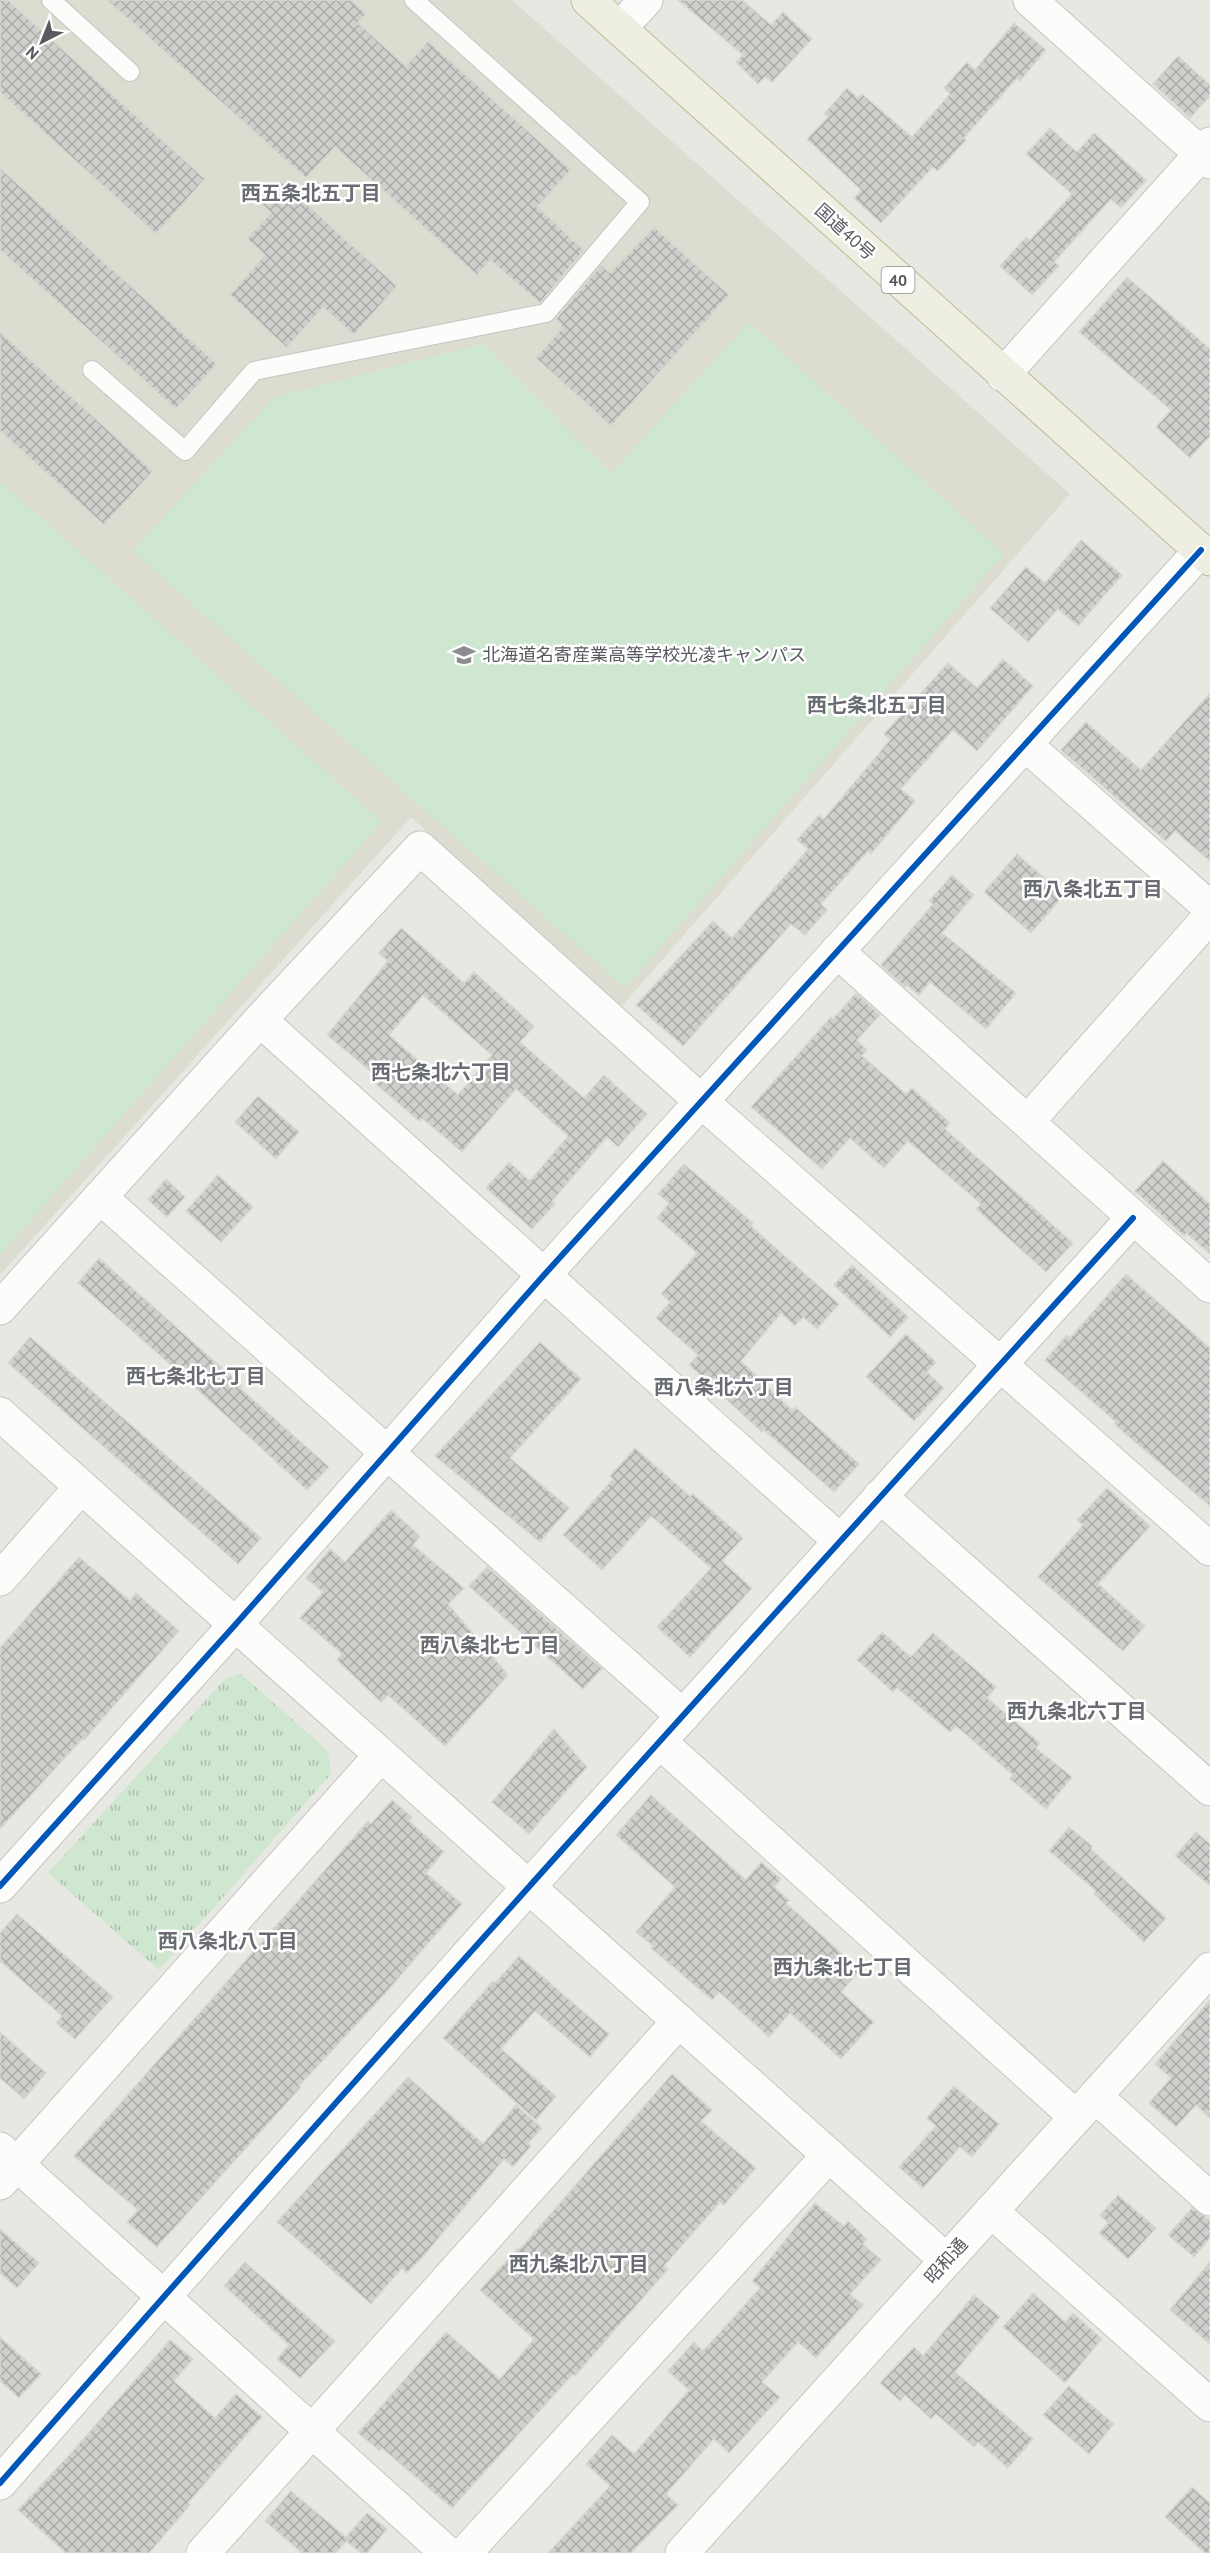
<svg xmlns="http://www.w3.org/2000/svg" width="1210" height="2553" font-family="'PT Sans','Noto Sans JP',sans-serif">
  <style>
    .education { fill: #dcdcd1 }
    .grass { fill: #cfe6d1 }
    .park { fill: url(#park-tufts) }
    .building { fill: url(#building-cross-hatch); stroke: #d8d7d1; stroke-width: 1.5; fill-rule: evenodd }
    .lines { fill: none; stroke-linecap: round; stroke-linejoin: round }
    .service-casing { stroke: #c4c4c4; stroke-width: 20 }
    .minor-casing { stroke: #c4c4c4; stroke-width: 35 }
    .tertiary-casing { stroke: #c4c4c4; stroke-width: 35 }
    .trunk-casing { stroke: #bfbb90; stroke-width: 35 }
    .service { stroke: #fcfcfb; stroke-width: 18 }
    .minor { stroke: #fcfcfb; stroke-width: 33 }
    .tertiary { stroke: #fcfcfb; stroke-width: 33 }
    .trunk { stroke: #eeefe2; stroke-width: 33 }
    .cycleway-casing { stroke: #fff; stroke-width: 10 }
    .cycleway { stroke: #0057b8; stroke-width: 6 }
    .labels { text-anchor: middle; stroke-width: 5; stroke-linejoin: round; paint-order: stroke }
    .shield { fill: #fff; stroke: #8a8c90; stroke-width: 1.5 }
    .shield-label { font-size: 16px; font-weight: bold; fill: #585a60 }
    .street-label { font-size: 18px; fill: #585a60; stroke: #fff }
    .poi-label { font-size: 18px; fill: #585a60; stroke: #fff; text-anchor: start }
    .neighbourhood-label { font-size: 20px; font-weight: bold; fill: #696c72; stroke: #fff }
  </style>
  <defs>
    <pattern id="park-tufts" width="24" height="20" patternUnits="userSpaceOnUse" patternTransform="scale(1.5)"><rect width="24" height="20" fill="#cfe6d1"/><path d="M3 7l-1-3M5 7V3M7 7l1-3M15 17l-1-3M17 17v-4M19 17l1-3" fill="none" stroke="#abbdad"/></pattern>
    <pattern id="building-cross-hatch" width="8" height="8" patternUnits="userSpaceOnUse" patternTransform="scale(1.5)"><rect width="8" height="8" fill="#d0cfcc"/><path d="M0 0l8 8M0 8l8-8" fill="none" stroke="#acaba9"/></pattern>
  </defs>
  <rect width="100%" height="100%" fill="#e8e8e2"/>
  <path class="education" d="M 0,0 L 512,0 L 1070,494 L 620,1008 L 411,817 L 0,1275 Z"/>
  <g class="grass">
    <path d="M 749,322 L 1004,554 L 625,988 L 132,551 L 274,397 L 483,344 L 611,473 Z"/>
    <path d="M 0,481 L 382,822 L 0,1255 Z"/>
  </g>
  <path class="park" d="M 241,1674 L 328,1751 L 331,1774 L 159,1970 L 48,1873 L 225,1679 Z"/>
  <g class="building">
    <path d="M 0,0 L 8,0 L 205,179 L 156,234 L 0,92 Z"/>
    <path d="M 107,0 L 351,0 L 366,14 L 358,23 L 406,66 L 428,41 L 571,170 L 537,207 L 584,250 L 540,303 L 490,260 L 477,275 L 335,147 L 306,178 Z"/>
    <path d="M 678,0 L 742,0 L 771,25 L 783,12 L 812,39 L 772,82 L 765,77 L 758,84 L 736,62 L 743,55 Z"/>
    <path d="M 1014,23 L 1046,50 L 1020,81 L 1017,78 L 964,138 L 966,140 L 938,171 L 933,167 L 881,223 L 854,198 L 861,190 L 807,139 L 828,117 L 824,114 L 847,88 L 858,98 L 862,94 L 912,137 L 950,94 L 944,88 L 967,62 L 975,70 Z"/>
    <path d="M 1178,56 L 1210,85 L 1210,96 L 1190,118 L 1153,84 Z"/>
    <path d="M 1050,128 L 1077,152 L 1094,133 L 1146,180 L 1121,208 L 1111,199 L 1054,262 L 1059,266 L 1032,295 L 1000,266 L 1026,237 L 1030,240 L 1072,194 L 1026,154 Z"/>
    <path d="M 0,168 L 217,364 L 176,409 L 0,250 Z"/>
    <path d="M 281,181 L 397,286 L 354,335 L 323,307 L 287,348 L 230,295 L 265,255 L 247,239 L 271,213 L 261,203 Z"/>
    <path d="M 654,227 L 729,295 L 611,426 L 536,358 L 560,330 L 562,325 L 556,319 L 601,265 L 610,273 Z"/>
    <path d="M 1127,277 L 1210,349 L 1210,436 L 1190,458 L 1156,427 L 1171,410 L 1079,332 Z"/>
    <path d="M 0,332 L 153,471 L 104,525 L 0,431 Z"/>
    <path d="M 1081,540 L 1122,575 L 1078,626 L 1058,609 L 1028,642 L 990,608 L 1026,567 L 1045,583 Z"/>
    <path d="M 1003,659 L 1033,686 L 977,751 L 953,730 L 901,789 L 915,801 L 871,854 L 868,851 L 821,904 L 827,910 L 805,935 L 791,924 L 683,1046 L 636,1005 L 713,921 L 732,938 L 808,849 L 797,840 L 819,815 L 824,819 L 890,740 L 884,734 L 948,663 L 977,688 Z"/>
    <path d="M 1210,693 L 1210,861 L 1175,831 L 1166,841 L 1061,750 L 1086,722 L 1141,770 Z"/>
    <path d="M 1017,854 L 1064,895 L 1031,933 L 984,892 Z"/>
    <path d="M 952,875 L 974,895 L 942,933 L 1016,993 L 986,1029 L 930,982 L 919,995 L 907,985 L 905,987 L 881,965 L 933,904 L 929,901 Z"/>
    <path d="M 401,928 L 464,983 L 474,972 L 534,1026 L 520,1042 L 584,1098 L 604,1075 L 647,1114 L 618,1147 L 607,1137 L 552,1201 L 555,1204 L 532,1229 L 486,1188 L 509,1162 L 530,1181 L 568,1136 L 516,1089 L 462,1152 L 422,1118 L 419,1121 L 376,1084 L 380,1079 L 327,1035 L 388,961 L 379,953 ZM 423,995 L 492,1055 L 458,1095 L 389,1035 Z"/>
    <path d="M 856,993 L 880,1015 L 857,1040 L 867,1050 L 862,1056 L 906,1094 L 912,1088 L 950,1123 L 945,1129 L 1073,1243 L 1046,1272 L 976,1209 L 981,1204 L 908,1141 L 884,1168 L 850,1138 L 822,1169 L 751,1107 L 831,1017 L 833,1019 Z"/>
    <path d="M 258,1096 L 299,1132 L 276,1159 L 235,1122 Z"/>
    <path d="M 1163,1161 L 1210,1204 L 1210,1254 L 1186,1233 L 1184,1236 L 1135,1191 Z"/>
    <path d="M 684,1164 L 753,1223 L 751,1226 L 839,1304 L 817,1329 L 803,1317 L 795,1326 L 781,1313 L 741,1361 L 792,1410 L 795,1407 L 859,1464 L 834,1492 L 764,1430 L 762,1432 L 689,1365 L 698,1355 L 656,1318 L 670,1302 L 661,1294 L 697,1253 L 657,1218 L 669,1203 L 658,1194 Z"/>
    <path d="M 218,1175 L 253,1207 L 221,1242 L 186,1211 Z"/>
    <path d="M 166,1179 L 185,1197 L 167,1217 L 148,1200 Z"/>
    <path d="M 99,1258 L 242,1386 L 240,1388 L 329,1467 L 307,1490 L 163,1358 L 78,1283 Z"/>
    <path d="M 852,1265 L 908,1317 L 890,1337 L 834,1285 Z"/>
    <path d="M 1126,1274 L 1210,1348 L 1210,1506 L 1114,1424 L 1116,1422 L 1045,1360 L 1067,1335 L 1070,1338 Z"/>
    <path d="M 906,1334 L 936,1362 L 927,1372 L 944,1388 L 914,1421 L 866,1377 Z"/>
    <path d="M 30,1337 L 261,1538 L 238,1564 L 8,1363 Z"/>
    <path d="M 540,1342 L 581,1379 L 510,1458 L 569,1508 L 540,1542 L 435,1456 Z"/>
    <path d="M 635,1448 L 690,1496 L 693,1494 L 743,1538 L 722,1561 L 752,1588 L 690,1657 L 657,1627 L 711,1568 L 651,1516 L 602,1570 L 563,1535 L 613,1479 L 610,1476 Z"/>
    <path d="M 1107,1488 L 1150,1526 L 1098,1584 L 1145,1626 L 1123,1651 L 1038,1577 L 1083,1525 L 1077,1520 Z"/>
    <path d="M 391,1510 L 420,1536 L 413,1545 L 464,1588 L 448,1604 L 508,1675 L 445,1746 L 388,1695 L 381,1702 L 337,1660 L 342,1654 L 300,1618 L 323,1592 L 306,1578 L 330,1549 L 345,1562 Z"/>
    <path d="M 79,1557 L 130,1601 L 136,1593 L 179,1631 L 84,1740 L 83,1738 L 0,1829 L 0,1648 Z"/>
    <path d="M 487,1567 L 602,1669 L 583,1689 L 469,1586 Z"/>
    <path d="M 882,1632 L 911,1657 L 933,1633 L 996,1687 L 987,1698 L 1040,1743 L 1036,1748 L 1072,1777 L 1046,1809 L 1010,1779 L 1013,1775 L 956,1726 L 950,1732 L 897,1688 L 893,1692 L 857,1660 Z"/>
    <path d="M 554,1729 L 587,1767 L 529,1834 L 492,1802 Z"/>
    <path d="M 651,1795 L 746,1880 L 761,1862 L 781,1879 L 774,1887 L 789,1900 L 786,1903 L 860,1970 L 841,1992 L 874,2022 L 841,2059 L 790,2013 L 769,2037 L 719,1992 L 712,2000 L 651,1948 L 653,1946 L 636,1932 L 675,1887 L 616,1835 Z"/>
    <path d="M 392,1800 L 412,1817 L 409,1821 L 444,1852 L 426,1873 L 462,1904 L 382,1997 L 299,2086 L 301,2087 L 157,2247 L 127,2222 L 138,2210 L 74,2156 L 368,1821 L 371,1824 Z"/>
    <path d="M 1069,1827 L 1092,1846 L 1091,1849 L 1166,1918 L 1144,1942 L 1094,1894 L 1096,1891 L 1049,1851 Z"/>
    <path d="M 1196,1832 L 1210,1844 L 1210,1886 L 1175,1856 Z"/>
    <path d="M 17,1914 L 113,1997 L 75,2039 L 56,2023 L 62,2016 L 0,1961 L 0,1933 Z"/>
    <path d="M 519,1956 L 609,2034 L 590,2057 L 535,2011 L 501,2049 L 556,2096 L 536,2120 L 443,2038 L 493,1981 L 495,1983 Z"/>
    <path d="M 1210,2000 L 1210,2118 L 1196,2105 L 1176,2127 L 1149,2103 L 1171,2078 L 1155,2064 Z"/>
    <path d="M 0,2032 L 46,2073 L 24,2099 L 0,2078 Z"/>
    <path d="M 672,2074 L 712,2110 L 701,2121 L 756,2168 L 724,2205 L 720,2202 L 664,2266 L 668,2269 L 575,2376 L 573,2374 L 452,2508 L 382,2448 L 380,2451 L 358,2433 L 446,2332 L 500,2379 L 534,2339 L 480,2290 L 518,2248 L 520,2249 Z"/>
    <path d="M 408,2077 L 483,2144 L 516,2105 L 542,2128 L 528,2143 L 531,2146 L 513,2167 L 504,2159 L 422,2258 L 407,2273 L 402,2268 L 371,2304 L 277,2222 Z"/>
    <path d="M 954,2086 L 999,2124 L 972,2157 L 960,2147 L 923,2188 L 899,2167 L 936,2126 L 927,2118 Z"/>
    <path d="M 1118,2195 L 1156,2228 L 1128,2259 L 1099,2233 L 1108,2223 L 1100,2215 Z"/>
    <path d="M 815,2203 L 844,2226 L 848,2221 L 867,2239 L 863,2244 L 881,2260 L 850,2294 L 863,2305 L 816,2358 L 798,2342 L 762,2382 L 780,2397 L 729,2453 L 714,2439 L 666,2494 L 678,2505 L 631,2553 L 548,2553 L 610,2486 L 586,2464 L 612,2435 L 634,2454 L 689,2390 L 668,2371 L 694,2342 L 703,2351 L 760,2288 L 752,2281 Z"/>
    <path d="M 1192,2208 L 1210,2220 L 1210,2238 L 1194,2257 L 1168,2235 Z"/>
    <path d="M 0,2229 L 39,2263 L 17,2288 L 0,2273 Z"/>
    <path d="M 245,2262 L 335,2341 L 300,2378 L 277,2359 L 289,2345 L 224,2286 Z"/>
    <path d="M 1210,2262 L 1210,2344 L 1170,2310 Z"/>
    <path d="M 1033,2293 L 1065,2322 L 1073,2313 L 1102,2339 L 1065,2383 L 1003,2327 Z"/>
    <path d="M 974,2295 L 1000,2317 L 955,2372 L 1033,2439 L 1008,2468 L 978,2442 L 974,2447 L 936,2414 L 931,2419 L 905,2395 L 900,2401 L 880,2383 L 914,2347 L 923,2356 Z"/>
    <path d="M 0,2337 L 41,2374 L 19,2398 L 0,2381 Z"/>
    <path d="M 170,2340 L 193,2359 L 174,2381 L 215,2418 L 236,2394 L 262,2417 L 188,2503 L 190,2505 L 149,2553 L 66,2553 L 18,2510 L 71,2453 Z"/>
    <path d="M 1069,2386 L 1114,2424 L 1089,2454 L 1043,2415 Z"/>
    <path d="M 1192,2487 L 1210,2503 L 1210,2553 L 1205,2553 L 1165,2517 Z"/>
    <path d="M 291,2491 L 346,2537 L 367,2513 L 387,2529 L 367,2553 L 361,2553 L 346,2541 L 336,2553 L 302,2553 L 265,2521 Z"/>
  </g>
  <g class="lines">
    <g class="service-casing">
      <g id="service">
        <path d="M 51,0 L 130,72"/>
        <path d="M 92,370 L 185,451 L 254,371 L 546,313 L 640,202 L 414,0"/>
      </g>
    </g>
    <g class="minor-casing">
      <g id="minor">
        <path d="M 1030,0 L 1210,162"/>
        <path d="M 620,28 L 646,0"/>
        <path d="M 1003,375 L 1210,144"/>
        <path d="M 1026,745 L 1210,908"/>
        <path d="M 837,951 L 1210,1286"/>
        <path d="M 260,1020 L 840,1541"/>
        <path d="M 1028,1121 L 1210,916"/>
        <path d="M 100,1197 L 683,1716"/>
        <path d="M 0,1308 L 260,1020 L 420,848 L 702,1102 L 1210,1549"/>
        <path d="M 0,1414 L 946,2260"/>
        <path d="M 880,1496 L 1210,1789"/>
        <path d="M 0,1579 L 81,1487"/>
        <path d="M 660,1742 L 1076,2117"/>
        <path d="M 0,1886 L 235,1625 L 544,1275 L 1201,550"/>
        <path d="M 1095,2096 L 1210,2199"/>
        <path d="M 0,2149 L 447,2553"/>
        <path d="M 0,2183 L 381,1755"/>
        <path d="M 991,2211 L 1210,2405"/>
        <path d="M 0,2483 C 373,2057 753,1637 1133,1218"/>
        <path d="M 203,2553 L 679,2021"/>
        <path d="M 465,2553 L 829,2155"/>
      </g>
    </g>
    <g class="tertiary-casing">
      <path id="tertiary" d="M 682,2553 L 1210,1969"/>
    </g>
    <g class="trunk-casing">
      <path id="trunk" d="M 588,0 L 1210,559"/>
    </g>
    <use href="#service" class="service"/>
    <use href="#minor" class="minor"/>
    <use href="#tertiary" class="tertiary"/>
    <use href="#trunk" class="trunk"/>
    <g class="cycleway-casing">
      <g id="cycleway">
        <path d="M 0,1886 L 235,1625 L 544,1275 L 1201,550"/>
        <path d="M 0,2483 C 373,2057 753,1637 1133,1218"/>
      </g>
    </g>
    <use href="#cycleway" class="cycleway"/>
  </g>
  <defs>
    <g id="school-bare" transform="scale(1.8)"><path d="M0-5L7-2L0 1L-7-2ZM-4 1L0 2.5L4 1V4Q0 6-4 4Z" fill="#8a8c8e" stroke="#fff" stroke-width="2.5" paint-order="stroke"/></g>
  </defs>
  <g fill-rule="evenodd">
    <use href="#school-bare" x="464" y="655"/>
  </g>
  <g class="labels">
    <rect class="shield" x="881.5" y="267" width="33" height="26" rx="4.5"/>
    <g class="shield-label">
      <text x="898" y="286">40</text>
    </g>
    <g class="street-label">
      <text transform="translate(845 232) rotate(42)" y="6">国道40号</text>
      <text transform="translate(946 2261) rotate(-48)" y="6">昭和通</text>
    </g>
    <g class="poi-label">
      <text x="482" y="661">北海道名寄産業高等学校光凌キャンパス</text>
    </g>
    <g class="neighbourhood-label">
      <text x="311" y="200">西五条北五丁目</text>
      <text x="877" y="712">西七条北五丁目</text>
      <text x="1093" y="896">西八条北五丁目</text>
      <text x="441" y="1079">西七条北六丁目</text>
      <text x="196" y="1383">西七条北七丁目</text>
      <text x="724" y="1394">西八条北六丁目</text>
      <text x="490" y="1652">西八条北七丁目</text>
      <text x="1077" y="1718">西九条北六丁目</text>
      <text x="228" y="1948">西八条北八丁目</text>
      <text x="843" y="1974">西九条北七丁目</text>
      <text x="579" y="2271">西九条北八丁目</text>
    </g>
  </g>
  <g transform="translate(42 42) rotate(222)" stroke="#ffffff" stroke-width="4.5" paint-order="stroke">
  <path d="M0-4.5L10 22L0 15L-10 22Z" fill="#585a60"/>
  <text y="-9" font-size="16" font-weight="bold" text-anchor="middle" fill="#585a60">N</text>
  </g>
</svg>
